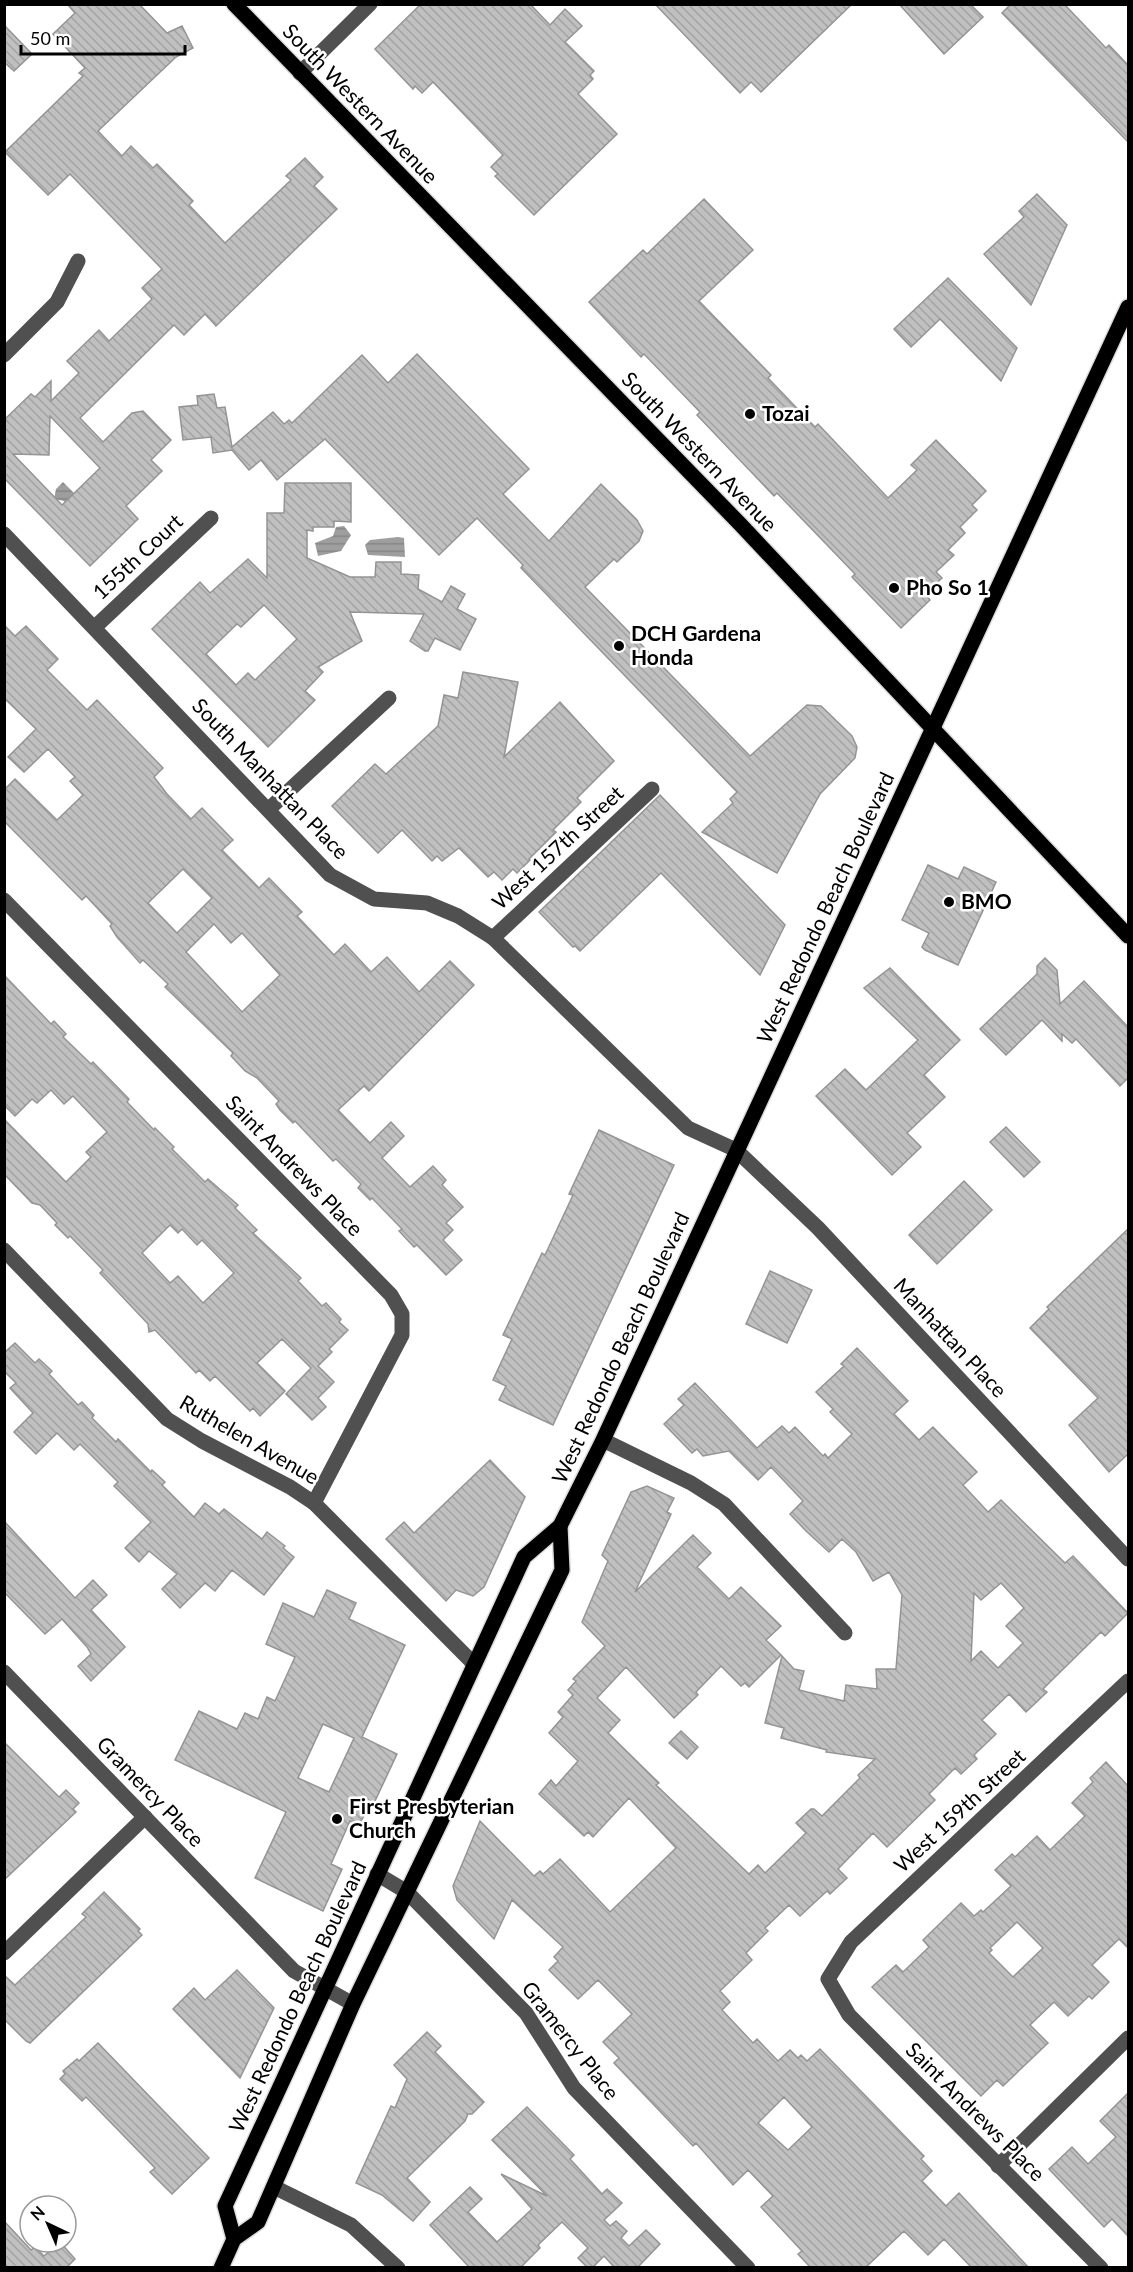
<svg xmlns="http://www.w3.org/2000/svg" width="1133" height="2272" font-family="Lato,sans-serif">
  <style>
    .water { fill: url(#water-rules) }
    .building { fill: url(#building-back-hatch); stroke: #949494; stroke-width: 1.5; fill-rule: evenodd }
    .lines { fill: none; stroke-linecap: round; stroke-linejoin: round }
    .major-casing { stroke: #dbdbdb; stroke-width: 18 }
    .minor { stroke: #505050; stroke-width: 15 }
    .major { stroke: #000; stroke-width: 15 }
    .poi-dot { fill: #000; stroke: #fff; stroke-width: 2 }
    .labels { text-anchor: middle; stroke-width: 5; stroke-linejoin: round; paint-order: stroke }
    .street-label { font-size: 21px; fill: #000; stroke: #fff }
    .poi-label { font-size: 21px; font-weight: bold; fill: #000; stroke: #fff; text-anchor: start }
  </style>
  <defs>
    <pattern id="water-rules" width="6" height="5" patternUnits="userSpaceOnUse" patternTransform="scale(1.5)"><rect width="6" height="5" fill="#9e9e9e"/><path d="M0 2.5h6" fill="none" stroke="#868686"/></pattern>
    <pattern id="building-back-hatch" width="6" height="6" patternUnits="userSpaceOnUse" patternTransform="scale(1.5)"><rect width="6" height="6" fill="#c0c0c0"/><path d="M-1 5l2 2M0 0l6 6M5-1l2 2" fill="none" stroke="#a3a3a3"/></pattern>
  </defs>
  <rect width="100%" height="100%" fill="#fff"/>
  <g class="water">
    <path d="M 63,482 L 84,503 L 71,513 L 64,501 L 54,499 L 56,489 Z"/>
    <path d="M 344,526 L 351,535 L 341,551 L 318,556 L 315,543 L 333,536 L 336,527 Z"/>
    <path d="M 398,537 L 404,538 L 405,557 L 368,555 L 365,545 L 370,540 Z"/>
  </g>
  <g class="building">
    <path d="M 67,4 L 139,4 L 167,33 L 182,26 L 193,48 L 176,57 L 98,131 L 122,156 L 131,146 L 153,168 L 157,164 L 193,201 L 189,205 L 225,243 L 291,180 L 286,176 L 305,158 L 323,177 L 314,186 L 337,209 L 216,326 L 205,314 L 184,335 L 174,325 L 80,418 L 103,442 L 132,413 L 143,411 L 171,440 L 151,460 L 162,471 L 126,506 L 138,519 L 90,566 L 4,478 L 4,420 L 31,394 L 35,397 L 51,381 L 51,401 L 79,373 L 67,361 L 99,330 L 109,341 L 152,299 L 142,288 L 162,269 L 70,174 L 48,195 L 5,152 L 83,76 L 79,73 L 85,68 L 53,34 L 75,13 ZM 50,416 L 100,468 L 62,505 L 13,454 L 49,455 Z"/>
    <path d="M 421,4 L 530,4 L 550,25 L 565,9 L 582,26 L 565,42 L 594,71 L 590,75 L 593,79 L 578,94 L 617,134 L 534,215 L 495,176 L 498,174 L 491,167 L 503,155 L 433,82 L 422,93 L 415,86 L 413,89 L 375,49 Z"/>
    <path d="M 655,4 L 852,4 L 761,92 L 751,82 L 740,93 Z"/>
    <path d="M 899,4 L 970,4 L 983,17 L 944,54 Z"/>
    <path d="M 1011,4 L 1064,4 L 1106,48 L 1109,45 L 1128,65 L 1128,142 L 1002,13 Z"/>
    <path d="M 4,25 L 32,54 L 14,71 L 4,62 Z"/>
    <path d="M 1037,194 L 1067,225 L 1031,305 L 984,254 L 1024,217 L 1019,211 Z"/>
    <path d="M 704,199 L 753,250 L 699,301 L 771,375 L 768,378 L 815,427 L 818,424 L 888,498 L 917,470 L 911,465 L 936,440 L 986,491 L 972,505 L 977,510 L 960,527 L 965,533 L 948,550 L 954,555 L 936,572 L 942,578 L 925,594 L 930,600 L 901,628 L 852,577 L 855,574 L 777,493 L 774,496 L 697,415 L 700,412 L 644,354 L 641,357 L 589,302 L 643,250 L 647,254 Z"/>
    <path d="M 948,278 L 1017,348 L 1001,381 L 940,319 L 911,347 L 894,329 Z"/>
    <path d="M 417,354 L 529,469 L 503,494 L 549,541 L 601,484 L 637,520 L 643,531 L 639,541 L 617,562 L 614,559 L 585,587 L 750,756 L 807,705 L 821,706 L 852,736 L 857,747 L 855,758 L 820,794 L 777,873 L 702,832 L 733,803 L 730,799 L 737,792 L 521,568 L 523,565 L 477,518 L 439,555 L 325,439 L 277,480 L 261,460 L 249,470 L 232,450 L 213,453 L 211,437 L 183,440 L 179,407 L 198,405 L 197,396 L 214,394 L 217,408 L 225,407 L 232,447 L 273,412 L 284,424 L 289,420 L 292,423 L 362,355 L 388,383 Z"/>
    <path d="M 285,483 L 351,483 L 351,522 L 334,521 L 334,527 L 313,527 L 313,531 L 307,530 L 307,558 L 350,577 L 375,577 L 376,562 L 401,562 L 401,574 L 419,575 L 418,589 L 442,602 L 451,586 L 465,594 L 457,609 L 476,619 L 460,650 L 435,638 L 428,651 L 425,651 L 410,641 L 424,614 L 350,612 L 362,641 L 318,667 L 323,672 L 305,691 L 315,700 L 268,747 L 152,629 L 200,582 L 210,593 L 248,559 L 267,578 L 267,513 L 284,513 ZM 264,605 L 297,639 L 255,680 L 248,673 L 236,685 L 206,654 L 237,624 L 241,627 Z"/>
    <path d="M 4,625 L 15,636 L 26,626 L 58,659 L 47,670 L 87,710 L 97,700 L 163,768 L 154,777 L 167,794 L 191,819 L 202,808 L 233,840 L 222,850 L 259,888 L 269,878 L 302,912 L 297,916 L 334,955 L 345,944 L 371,972 L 387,957 L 419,992 L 450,961 L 474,985 L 369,1091 L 364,1086 L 338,1110 L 370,1143 L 391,1122 L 404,1136 L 382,1158 L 410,1187 L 433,1166 L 446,1180 L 442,1185 L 463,1207 L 446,1223 L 453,1230 L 443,1240 L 462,1260 L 446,1275 L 417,1245 L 414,1247 L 399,1231 L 402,1229 L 372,1198 L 370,1200 L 358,1188 L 361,1184 L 336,1159 L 333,1161 L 295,1121 L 293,1123 L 280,1110 L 276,1104 L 279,1101 L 257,1078 L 245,1071 L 231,1056 L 233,1053 L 165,987 L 168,984 L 143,960 L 140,963 L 117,937 L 110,926 L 112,924 L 86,896 L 82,900 L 4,821 L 4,790 L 15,779 L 57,820 L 83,795 L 70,781 L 75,777 L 48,749 L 24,772 L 8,757 L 36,729 L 4,698 ZM 183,869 L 212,898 L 177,933 L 148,903 ZM 214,924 L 231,943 L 242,933 L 280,975 L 242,1012 L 186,952 Z"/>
    <path d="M 463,672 L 518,682 L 504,757 L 560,702 L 614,761 L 577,798 L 581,802 L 553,830 L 556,832 L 529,859 L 530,860 L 517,873 L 513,869 L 502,880 L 494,872 L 488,877 L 459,848 L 442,861 L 437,856 L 432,861 L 402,830 L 378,853 L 332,806 L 375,764 L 386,774 L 438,726 L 444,695 L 458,698 Z"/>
    <path d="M 660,795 L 785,925 L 760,975 L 661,873 L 580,951 L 575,946 L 573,947 L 539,912 Z"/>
    <path d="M 928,865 L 958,879 L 964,867 L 996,882 L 958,965 L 925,950 L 922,947 L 929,933 L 902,920 Z"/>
    <path d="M 1045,958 L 1057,970 L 1060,1004 L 1084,981 L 1128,1027 L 1128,1078 L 1120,1086 L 1076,1039 L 1072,1043 L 1062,1034 L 1062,1041 L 1042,1020 L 1006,1055 L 980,1029 L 1037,974 L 1037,966 Z"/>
    <path d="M 890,968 L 960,1040 L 924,1075 L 945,1097 L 907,1133 L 921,1147 L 892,1175 L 816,1096 L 845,1069 L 866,1090 L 918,1040 L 864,988 Z"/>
    <path d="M 4,975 L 51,1024 L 54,1021 L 66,1034 L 63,1037 L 91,1064 L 93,1062 L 129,1099 L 127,1102 L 154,1130 L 155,1128 L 174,1147 L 172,1149 L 205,1182 L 208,1179 L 238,1205 L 235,1208 L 257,1230 L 253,1233 L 301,1278 L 298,1281 L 322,1306 L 326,1303 L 341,1319 L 339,1322 L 348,1330 L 329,1349 L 332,1352 L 318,1366 L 334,1382 L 318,1398 L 326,1407 L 312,1420 L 286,1394 L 311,1368 L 282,1339 L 257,1363 L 285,1391 L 260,1416 L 253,1408 L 250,1411 L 215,1376 L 210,1381 L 199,1370 L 196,1373 L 155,1330 L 149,1332 L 148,1324 L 100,1273 L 103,1270 L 70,1236 L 68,1238 L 55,1225 L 57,1223 L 40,1205 L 32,1203 L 4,1174 L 4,1119 L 66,1182 L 91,1157 L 86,1152 L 107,1132 L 73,1096 L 64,1104 L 51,1090 L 37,1103 L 32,1099 L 15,1116 L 4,1105 ZM 170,1225 L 178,1233 L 182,1229 L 197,1245 L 202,1240 L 234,1273 L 203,1303 L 178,1276 L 170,1283 L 142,1253 Z"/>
    <path d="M 1006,1127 L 1040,1162 L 1024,1177 L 990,1142 Z"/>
    <path d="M 599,1130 L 674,1165 L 553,1425 L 499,1400 L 506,1386 L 493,1380 L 512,1339 L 503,1335 L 542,1253 L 545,1255 L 573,1195 L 569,1194 Z"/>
    <path d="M 964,1181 L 992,1210 L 937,1264 L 909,1235 Z"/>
    <path d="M 1128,1229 L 1128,1454 L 1109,1472 L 1069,1425 L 1098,1398 L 1030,1328 L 1049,1309 L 1047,1307 Z"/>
    <path d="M 770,1271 L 812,1290 L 787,1343 L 746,1324 Z"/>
    <path d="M 15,1343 L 35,1363 L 39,1359 L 52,1371 L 49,1374 L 78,1405 L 82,1402 L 94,1415 L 92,1418 L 116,1442 L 118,1439 L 151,1472 L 152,1470 L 165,1482 L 162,1485 L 194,1517 L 205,1503 L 219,1514 L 224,1509 L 262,1539 L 267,1532 L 285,1546 L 283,1548 L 294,1557 L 264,1595 L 232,1570 L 215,1591 L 205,1583 L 180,1608 L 162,1589 L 177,1574 L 149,1551 L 139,1562 L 125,1548 L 151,1522 L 114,1486 L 118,1482 L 80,1444 L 74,1450 L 57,1433 L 36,1454 L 14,1432 L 33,1413 L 10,1388 L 16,1383 L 4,1371 L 4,1353 Z"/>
    <path d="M 857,1348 L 908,1401 L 894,1414 L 919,1440 L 933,1427 L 977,1472 L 963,1485 L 988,1512 L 1001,1500 L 1065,1563 L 1073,1556 L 1128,1613 L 1105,1636 L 1101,1632 L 1050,1682 L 1043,1689 L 1047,1692 L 1026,1712 L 1009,1694 L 982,1720 L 996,1734 L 974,1755 L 977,1759 L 961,1774 L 955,1768 L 929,1794 L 935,1800 L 887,1847 L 873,1833 L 838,1869 L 847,1878 L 830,1894 L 827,1891 L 800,1916 L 789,1905 L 765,1928 L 768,1931 L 746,1953 L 752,1960 L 720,1991 L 730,2002 L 722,2010 L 753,2043 L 757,2039 L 778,2061 L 790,2050 L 798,2058 L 801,2055 L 807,2061 L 820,2049 L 924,2156 L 921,2159 L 932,2171 L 922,2181 L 946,2206 L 959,2193 L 1029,2268 L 972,2268 L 944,2239 L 928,2255 L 904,2231 L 865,2268 L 811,2268 L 798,2254 L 802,2251 L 761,2207 L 773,2196 L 748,2170 L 733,2185 L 696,2143 L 693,2146 L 614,2063 L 619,2058 L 603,2042 L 632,2014 L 598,1980 L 578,1999 L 549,1970 L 558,1961 L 554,1957 L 563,1947 L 512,1900 L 494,1939 L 457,1900 L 453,1886 L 480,1821 L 534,1876 L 540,1871 L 543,1874 L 560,1859 L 610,1912 L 676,1848 L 629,1798 L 593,1837 L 588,1832 L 584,1836 L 539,1794 L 551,1780 L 556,1786 L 578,1761 L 549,1733 L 563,1717 L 558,1712 L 573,1695 L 568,1690 L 576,1681 L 573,1679 L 605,1646 L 582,1622 L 608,1561 L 602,1555 L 631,1492 L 647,1486 L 674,1498 L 667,1512 L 671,1514 L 635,1592 L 693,1535 L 711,1553 L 697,1567 L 729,1599 L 741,1587 L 781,1626 L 766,1640 L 781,1655 L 749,1687 L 745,1683 L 741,1686 L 721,1666 L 696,1692 L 698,1695 L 674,1718 L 626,1667 L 597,1698 L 620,1720 L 608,1733 L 659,1783 L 656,1785 L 749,1874 L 758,1865 L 765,1873 L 806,1833 L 796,1823 L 811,1809 L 814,1809 L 822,1816 L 860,1778 L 858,1775 L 875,1759 L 826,1752 L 827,1750 L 781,1738 L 784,1728 L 765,1723 L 782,1656 L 794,1669 L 804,1671 L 799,1690 L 844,1701 L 846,1685 L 877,1689 L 876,1669 L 896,1669 L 902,1595 L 889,1572 L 873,1581 L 856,1552 L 842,1539 L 829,1552 L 806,1531 L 790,1514 L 803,1501 L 771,1467 L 758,1480 L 729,1451 L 703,1456 L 697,1449 L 692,1453 L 664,1424 L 684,1405 L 678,1399 L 695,1383 L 757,1448 L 782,1426 L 789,1433 L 795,1427 L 823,1456 L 825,1454 L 828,1458 L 852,1434 L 830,1412 L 833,1409 L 816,1392 L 844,1366 L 841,1364 ZM 1001,1583 L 1024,1608 L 1006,1626 L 1023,1643 L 998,1668 L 981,1651 L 971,1661 L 974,1593 L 981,1600 ZM 784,2097 L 812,2127 L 788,2150 L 758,2123 Z"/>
    <path d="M 490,1460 L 525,1497 L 484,1587 L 473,1596 L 456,1590 L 446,1601 L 386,1539 L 404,1522 L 414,1533 Z"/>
    <path d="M 4,1521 L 75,1598 L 93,1580 L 107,1595 L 91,1610 L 125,1647 L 91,1681 L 78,1666 L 91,1654 L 87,1647 L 62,1619 L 45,1634 L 4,1592 Z"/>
    <path d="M 327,1590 L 356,1603 L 349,1619 L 405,1645 L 362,1737 L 397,1754 L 369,1814 L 366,1812 L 359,1825 L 350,1821 L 331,1864 L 342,1869 L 323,1911 L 255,1878 L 286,1812 L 175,1760 L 199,1711 L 237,1729 L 245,1713 L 258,1719 L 267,1697 L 275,1701 L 295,1657 L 266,1644 L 283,1603 L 314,1617 ZM 323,1724 L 354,1738 L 329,1792 L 298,1778 Z"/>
    <path d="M 681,1731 L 698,1747 L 687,1759 L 669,1743 Z"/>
    <path d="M 4,1742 L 59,1797 L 66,1790 L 79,1803 L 73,1809 L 76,1812 L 4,1880 Z"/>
    <path d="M 1106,1762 L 1128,1786 L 1128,1948 L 1119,1939 L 1092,1965 L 1109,1982 L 1092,1999 L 1089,1996 L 1068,2016 L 1054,2002 L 1030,2025 L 1048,2043 L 1003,2086 L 997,2080 L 981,2096 L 872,1987 L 896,1965 L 903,1972 L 929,1947 L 923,1940 L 961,1903 L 974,1916 L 981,1910 L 983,1912 L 1011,1886 L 995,1870 L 1012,1854 L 1015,1857 L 1037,1836 L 1050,1850 L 1085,1816 L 1072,1803 L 1093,1782 L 1090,1778 ZM 1017,1922 L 1043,1948 L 1013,1977 L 989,1953 L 992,1950 L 990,1948 Z"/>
    <path d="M 104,1892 L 140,1929 L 138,1931 L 142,1935 L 30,2043 L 26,2041 L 4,2019 L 4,1975 L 15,1985 L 86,1917 L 82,1914 Z"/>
    <path d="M 237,1970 L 274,2008 L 240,2078 L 173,2009 L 194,1988 L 205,2000 Z"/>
    <path d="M 427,2032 L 441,2046 L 435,2052 L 484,2102 L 472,2114 L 468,2114 L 465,2121 L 407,2178 L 430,2202 L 413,2221 L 382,2195 L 356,2183 L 391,2106 L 395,2108 L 407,2079 L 394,2065 Z"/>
    <path d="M 98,2043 L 209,2158 L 172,2194 L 150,2172 L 155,2168 L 86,2097 L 82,2101 L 60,2079 L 65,2074 L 63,2071 L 77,2059 L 79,2061 Z"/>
    <path d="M 1128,2093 L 1128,2236 L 1112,2219 L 1104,2227 L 1049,2169 L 1072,2147 L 1088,2164 L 1116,2137 L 1100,2121 Z"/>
    <path d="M 527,2107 L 574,2155 L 570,2159 L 602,2194 L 607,2189 L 622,2203 L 604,2220 L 610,2226 L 616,2221 L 627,2231 L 621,2238 L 629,2246 L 646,2230 L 660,2244 L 637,2268 L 615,2268 L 604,2256 L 592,2268 L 588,2268 L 578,2258 L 588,2248 L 562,2222 L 538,2245 L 540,2248 L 520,2268 L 470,2268 L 430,2225 L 470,2187 L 482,2199 L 468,2212 L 497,2242 L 532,2209 L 501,2174 L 547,2196 L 492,2140 Z"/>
    <path d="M 4,2221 L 31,2250 L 35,2247 L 44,2256 L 60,2242 L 75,2259 L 66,2268 L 4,2268 Z"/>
  </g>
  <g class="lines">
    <g class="major-casing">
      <g id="major">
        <path d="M 234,4 L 740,524 L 1128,936"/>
        <path d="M 234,2239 L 225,2206 L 524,1557 L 560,1526 L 603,1440 L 1128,307"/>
        <path d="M 221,2268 L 234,2239 L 258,2222 L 353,2004 L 562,1570 L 560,1526"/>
      </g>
    </g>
    <g class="minor">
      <path d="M 300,73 L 370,4"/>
      <path d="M 4,355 L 57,302 L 78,261"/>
      <path d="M 4,534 L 330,875 L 374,899 L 427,903 L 458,916 L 493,938 L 688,1128 L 736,1150 L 818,1228 L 1128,1559"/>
      <path d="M 95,627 L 211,518"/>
      <path d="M 269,809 L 389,698"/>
      <path d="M 4,900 L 391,1295 L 402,1314 L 402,1335 L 314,1503"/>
      <path d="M 493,938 L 652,789"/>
      <path d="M 4,1250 L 167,1419 L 202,1441 L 290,1487 L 314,1503 L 474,1664"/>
      <path d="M 603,1440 L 691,1483 L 724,1504 L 845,1633"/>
      <path d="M 4,1672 L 294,1971 L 353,2004"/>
      <path d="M 377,1874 L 407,1892 L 526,2013 L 574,2088 L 748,2268"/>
      <path d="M 4,1953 L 145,1817"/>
      <path d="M 998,2166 L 1128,2038"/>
      <path d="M 274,2187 L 351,2225 L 398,2268"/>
      <path d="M 1101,2268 L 849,2015 L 828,1979 L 851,1942 L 1128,1681"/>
    </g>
    <use href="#major" class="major"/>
  </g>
  <g class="poi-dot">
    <circle cx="750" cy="414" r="6"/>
    <circle cx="894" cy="588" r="6"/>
    <circle cx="619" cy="646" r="6"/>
    <circle cx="949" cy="902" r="6"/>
    <circle cx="337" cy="1819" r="6"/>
  </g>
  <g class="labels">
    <g class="street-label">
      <text transform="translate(360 104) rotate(46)" y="7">South Western Avenue</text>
      <text transform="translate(699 452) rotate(46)" y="7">South Western Avenue</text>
      <text transform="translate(138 557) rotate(-43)" y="7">155th Court</text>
      <text transform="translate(270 779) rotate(46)" y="7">South Manhattan Place</text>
      <text transform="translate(558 848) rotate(-43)" y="7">West 157th Street</text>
      <text transform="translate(826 908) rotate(-65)" y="7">West Redondo Beach Boulevard</text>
      <text transform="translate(294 1166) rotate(46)" y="7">Saint Andrews Place</text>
      <text transform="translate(950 1338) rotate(47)" y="7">Manhattan Place</text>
      <text transform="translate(621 1348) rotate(-65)" y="7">West Redondo Beach Boulevard</text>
      <text transform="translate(249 1440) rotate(30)" y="7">Ruthelen Avenue</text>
      <text transform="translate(150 1792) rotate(46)" y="7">Gramercy Place</text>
      <text transform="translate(960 1811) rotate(-43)" y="7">West 159th Street</text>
      <text transform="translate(298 1997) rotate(-65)" y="7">West Redondo Beach Boulevard</text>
      <text transform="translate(570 2041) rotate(52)" y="7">Gramercy Place</text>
      <text transform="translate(975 2112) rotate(45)" y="7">Saint Andrews Place</text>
    </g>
    <g class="poi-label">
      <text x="762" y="421">Tozai</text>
      <text x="906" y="595">Pho So 1</text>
      <text x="631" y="641">DCH Gardena<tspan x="631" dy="24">Honda</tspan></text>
      <text x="961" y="909">BMO</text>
      <text x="349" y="1814">First Presbyterian<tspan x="349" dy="24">Church</tspan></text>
    </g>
  </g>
  <rect width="1133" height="2272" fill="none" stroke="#000000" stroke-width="12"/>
  <g transform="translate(48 2224) rotate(316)"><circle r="28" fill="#ffffff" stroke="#999999" stroke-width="1.5"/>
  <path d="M0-4.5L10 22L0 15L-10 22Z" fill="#000000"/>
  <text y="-9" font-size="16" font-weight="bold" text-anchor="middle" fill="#000000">N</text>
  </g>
  <path d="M21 45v9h164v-9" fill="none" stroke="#000000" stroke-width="3"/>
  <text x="30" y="45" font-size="18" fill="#000000" stroke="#ffffff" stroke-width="4.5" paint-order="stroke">50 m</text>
</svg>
